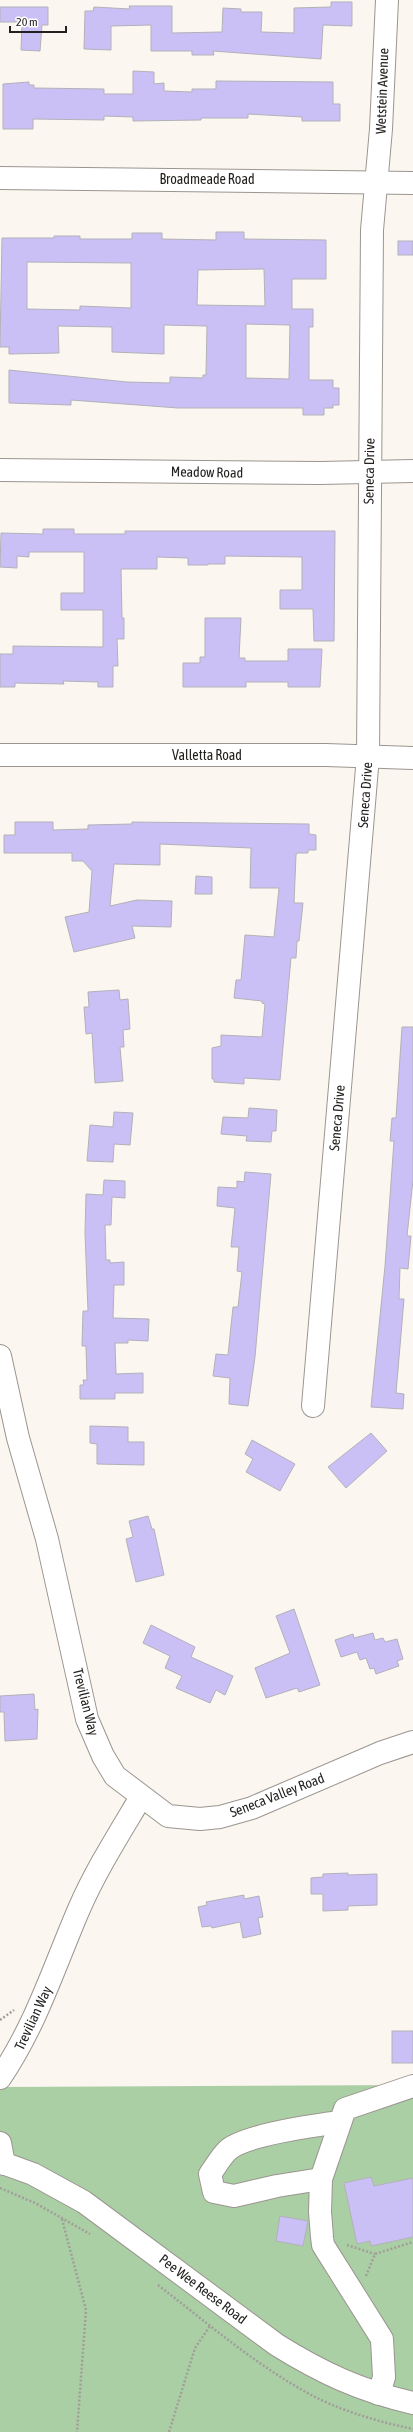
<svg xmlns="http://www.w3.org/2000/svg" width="413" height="2432" font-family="'Asap Condensed',sans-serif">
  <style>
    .green { fill: #abcfa5 }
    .building { fill: #cbc0f6; stroke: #b2b1b8; fill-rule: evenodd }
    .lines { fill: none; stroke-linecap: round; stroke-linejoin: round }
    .minor-casing { stroke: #9b9590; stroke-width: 24 }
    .path { stroke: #a19d98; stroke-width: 2.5; stroke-dasharray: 2 2; stroke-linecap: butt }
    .minor { stroke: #fff; stroke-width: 22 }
    .labels { text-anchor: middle; stroke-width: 3; stroke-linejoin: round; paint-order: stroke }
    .street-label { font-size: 14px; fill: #23211f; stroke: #fff }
  </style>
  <rect width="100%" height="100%" fill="#fcf6f0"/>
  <path class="green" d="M 413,2085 L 413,2432 L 0,2432 L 0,2087 Z"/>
  <g class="building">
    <path d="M 331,2 L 352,2 L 352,26 L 323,25 L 321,59 L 213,51 L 214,55 L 192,55 L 192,51 L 151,51 L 151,25 L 111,26 L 111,50 L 84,49 L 85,11 L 93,11 L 94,7 L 130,9 L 129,6 L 172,6 L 172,33 L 222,32 L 223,8 L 241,9 L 241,12 L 262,12 L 261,32 L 294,33 L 294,8 L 331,7 Z"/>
    <path d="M 0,7 L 48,7 L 48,25 L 42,25 L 40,51 L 21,50 L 22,22 L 0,22 Z"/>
    <path d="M 133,71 L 154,72 L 154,84 L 164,83 L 164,91 L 192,92 L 192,89 L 216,89 L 216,81 L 333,82 L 333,104 L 340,104 L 340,121 L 302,121 L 302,117 L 248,114 L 248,118 L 201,118 L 201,120 L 133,121 L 133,117 L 104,116 L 104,120 L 33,119 L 33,129 L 3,129 L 3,84 L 29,82 L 29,85 L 34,85 L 34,88 L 104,89 L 104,94 L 133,94 Z"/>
    <path d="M 216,232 L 244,232 L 244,239 L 326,240 L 326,279 L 292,279 L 292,309 L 313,309 L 313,327 L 309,327 L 309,380 L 333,380 L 333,388 L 339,388 L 339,405 L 333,405 L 333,408 L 324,408 L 324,415 L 303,415 L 303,408 L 178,408 L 71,400 L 71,405 L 9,403 L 9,370 L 127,382 L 170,383 L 170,377 L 203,378 L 203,375 L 206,375 L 207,326 L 164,325 L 164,354 L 112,352 L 112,327 L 58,326 L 59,353 L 9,354 L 9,347 L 0,347 L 2,238 L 54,238 L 54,236 L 80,236 L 80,239 L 132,239 L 132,233 L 162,233 L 162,239 L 216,240 ZM 27,262 L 131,263 L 131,308 L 80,306 L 80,310 L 27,309 ZM 264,269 L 265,306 L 197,305 L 198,270 ZM 246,324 L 290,325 L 289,379 L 246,378 Z"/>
    <rect x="398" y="241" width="15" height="14"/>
    <path d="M 43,529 L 74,529 L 74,534 L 125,534 L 125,531 L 335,531 L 334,641 L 314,641 L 313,609 L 280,609 L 280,590 L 302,590 L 302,557 L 225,556 L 225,564 L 208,564 L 208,565 L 188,565 L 188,558 L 157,557 L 157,569 L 121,569 L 122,618 L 124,618 L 124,639 L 117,639 L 118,666 L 113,666 L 113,687 L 98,687 L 98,682 L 63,681 L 64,684 L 15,683 L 15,687 L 0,687 L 0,654 L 13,654 L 13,646 L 103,647 L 103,610 L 61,610 L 61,593 L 84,593 L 84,552 L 29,552 L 29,557 L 17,556 L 17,568 L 0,567 L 1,533 L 43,534 Z"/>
    <path d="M 205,618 L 241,618 L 239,658 L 245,658 L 245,661 L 288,661 L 288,649 L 322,649 L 320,687 L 288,687 L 288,682 L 246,682 L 246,687 L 183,687 L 183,663 L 200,663 L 200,657 L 205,657 Z"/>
    <path d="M 15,822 L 53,822 L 53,830 L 88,829 L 88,825 L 132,824 L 132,822 L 309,824 L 309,834 L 316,835 L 316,850 L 308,850 L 308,853 L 297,853 L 296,855 L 294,903 L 303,903 L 299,941 L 297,941 L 296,958 L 291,958 L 280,1080 L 244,1078 L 244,1084 L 214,1082 L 214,1079 L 212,1079 L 212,1048 L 221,1046 L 221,1035 L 262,1037 L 265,1004 L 262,1003 L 262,1001 L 234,998 L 236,980 L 241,980 L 245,935 L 274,937 L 279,888 L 250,888 L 251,848 L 160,844 L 160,865 L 114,864 L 110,906 L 137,900 L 172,901 L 171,927 L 132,926 L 135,938 L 74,952 L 65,917 L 89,912 L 92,871 L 83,861 L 72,861 L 72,853 L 4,853 L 4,835 L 15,835 Z"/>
    <path d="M 196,876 L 212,877 L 212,894 L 195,894 Z"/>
    <path d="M 119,990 L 120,1000 L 128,999 L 130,1029 L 123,1030 L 124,1047 L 120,1047 L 123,1081 L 95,1083 L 92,1033 L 86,1034 L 84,1007 L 89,1007 L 88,992 Z"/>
    <path d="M 402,1027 L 413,1027 L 413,1180 L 407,1236 L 411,1236 L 408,1269 L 400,1268 L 399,1299 L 404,1299 L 396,1393 L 404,1394 L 403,1409 L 371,1407 L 385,1266 L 394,1141 L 390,1141 L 392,1118 L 396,1118 Z"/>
    <path d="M 249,1108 L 277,1110 L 276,1131 L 272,1131 L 271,1142 L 246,1141 L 247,1136 L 221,1134 L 223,1117 L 248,1118 Z"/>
    <path d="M 114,1112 L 133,1113 L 130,1145 L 114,1144 L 113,1162 L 87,1161 L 90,1125 L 113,1127 Z"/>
    <path d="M 245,1172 L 271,1174 L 255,1357 L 248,1406 L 229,1404 L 230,1378 L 213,1376 L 216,1354 L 228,1355 L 233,1307 L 238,1307 L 242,1272 L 237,1271 L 239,1247 L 231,1247 L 235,1208 L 217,1206 L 218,1187 L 237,1188 L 237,1181 L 244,1182 Z"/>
    <path d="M 104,1180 L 125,1181 L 125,1198 L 112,1197 L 111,1225 L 105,1225 L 106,1260 L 110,1260 L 110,1263 L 124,1262 L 124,1285 L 114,1285 L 113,1318 L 149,1319 L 148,1341 L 128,1340 L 128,1343 L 115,1343 L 116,1374 L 143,1373 L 143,1393 L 115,1393 L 115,1399 L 80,1399 L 80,1385 L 84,1385 L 83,1380 L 87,1380 L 86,1346 L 82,1346 L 83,1311 L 88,1311 L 85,1233 L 86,1194 L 103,1195 Z"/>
    <path d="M 90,1426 L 128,1427 L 128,1442 L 144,1442 L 144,1465 L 97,1464 L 97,1444 L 90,1443 Z"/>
    <path d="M 371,1433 L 387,1451 L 346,1488 L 328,1467 Z"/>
    <path d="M 252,1440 L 295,1464 L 280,1491 L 246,1472 L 253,1459 L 245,1454 Z"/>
    <path d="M 148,1516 L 152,1529 L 154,1529 L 164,1575 L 136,1582 L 126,1539 L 133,1537 L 129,1521 Z"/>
    <path d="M 294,1609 L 320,1685 L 299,1692 L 297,1688 L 266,1698 L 255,1668 L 290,1653 L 276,1616 Z"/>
    <path d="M 151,1625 L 195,1647 L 191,1657 L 233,1676 L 225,1695 L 216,1690 L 210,1703 L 176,1688 L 182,1676 L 165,1668 L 170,1656 L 143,1643 Z"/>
    <path d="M 373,1633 L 375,1640 L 383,1638 L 385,1642 L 397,1639 L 403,1659 L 397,1661 L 399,1666 L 376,1674 L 374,1668 L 370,1669 L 366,1658 L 360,1660 L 357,1652 L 341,1657 L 335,1640 L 353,1634 L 354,1638 Z"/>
    <path d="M 34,1694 L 35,1710 L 38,1709 L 37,1739 L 5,1741 L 4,1712 L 0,1712 L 0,1696 Z"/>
    <path d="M 348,1873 L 348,1875 L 377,1874 L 377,1905 L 348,1906 L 348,1910 L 323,1911 L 323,1894 L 311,1894 L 311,1878 L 323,1877 L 323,1874 Z"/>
    <path d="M 244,1895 L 244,1899 L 259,1896 L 263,1917 L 258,1918 L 261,1934 L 243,1938 L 240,1922 L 212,1928 L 211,1926 L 202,1927 L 198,1907 L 207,1905 L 206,1902 Z"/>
    <rect x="392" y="2031" width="21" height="32"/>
    <path d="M 371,2177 L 374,2186 L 413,2178 L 413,2237 L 371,2246 L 370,2241 L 357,2244 L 344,2183 Z"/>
    <path d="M 280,2216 L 308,2221 L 303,2246 L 276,2241 Z"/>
  </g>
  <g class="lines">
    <g class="minor-casing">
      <g id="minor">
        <path d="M 0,178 L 413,183"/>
        <path d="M 0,470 L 320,473 L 413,471"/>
        <path d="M 0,755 L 326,755 L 413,758"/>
        <path d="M 0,1356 L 18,1438 L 47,1539 L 87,1719 L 103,1756 L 115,1776 L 168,1816 L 200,1819 L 220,1817 L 252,1808 L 380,1753 L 413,1742"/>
        <path d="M 313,1406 L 368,756 L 372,230 L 381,129 L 387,0"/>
        <path d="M 0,2078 C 36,2025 54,1967 79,1909 C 96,1870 119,1834 141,1797"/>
        <path d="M 0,2143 L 4,2164"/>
        <path d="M 0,2162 L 33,2174 L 84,2202 L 277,2345 C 322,2373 361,2391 413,2403"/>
        <path d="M 321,2179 L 277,2186 L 234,2196 L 214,2192 L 210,2174 C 216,2166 220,2158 227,2151 C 242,2135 317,2125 340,2122"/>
        <path d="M 379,2394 L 384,2377 L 382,2339 L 323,2245 L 322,2237 L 320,2212 L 321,2179 L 345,2109 L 413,2086"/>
      </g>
    </g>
    <g class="path">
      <path d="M 0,2020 L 14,2010"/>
      <path d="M 0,2188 L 35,2203 L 90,2234"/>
      <path d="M 62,2219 L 86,2310 L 77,2432"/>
      <path d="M 347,2245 L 375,2254"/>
      <path d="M 366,2276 L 375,2254 L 413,2242"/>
      <path d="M 158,2285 C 206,2322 251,2361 304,2391 C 337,2410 376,2421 413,2429"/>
      <path d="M 169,2432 L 195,2348 L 210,2326"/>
    </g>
    <use href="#minor" class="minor"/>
  </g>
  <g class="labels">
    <g class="street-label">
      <text transform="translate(382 91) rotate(-88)" y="5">Wetstein Avenue</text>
      <text x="207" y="184">Broadmeade Road</text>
      <text transform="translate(369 471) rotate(-89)" y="5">Seneca Drive</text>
      <text transform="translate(207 472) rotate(1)" y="5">Meadow Road</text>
      <text x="207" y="760">Valletta Road</text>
      <text transform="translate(365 795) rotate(-86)" y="5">Seneca Drive</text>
      <text transform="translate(337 1118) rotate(-85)" y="5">Seneca Drive</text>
      <text transform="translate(86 1702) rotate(76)" y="5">Trevilian Way</text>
      <text transform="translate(277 1795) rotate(-21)" y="5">Seneca Valley Road</text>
      <text transform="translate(33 2018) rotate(-65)" y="5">Trevilian Way</text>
      <text transform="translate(203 2289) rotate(37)" y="5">Pee Wee Reese Road</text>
    </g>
  </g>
  <path d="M10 26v6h56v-6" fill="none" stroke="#23211f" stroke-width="2"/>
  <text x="16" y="26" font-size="12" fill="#23211f" stroke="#ffffff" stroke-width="3" paint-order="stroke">20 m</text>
</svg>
